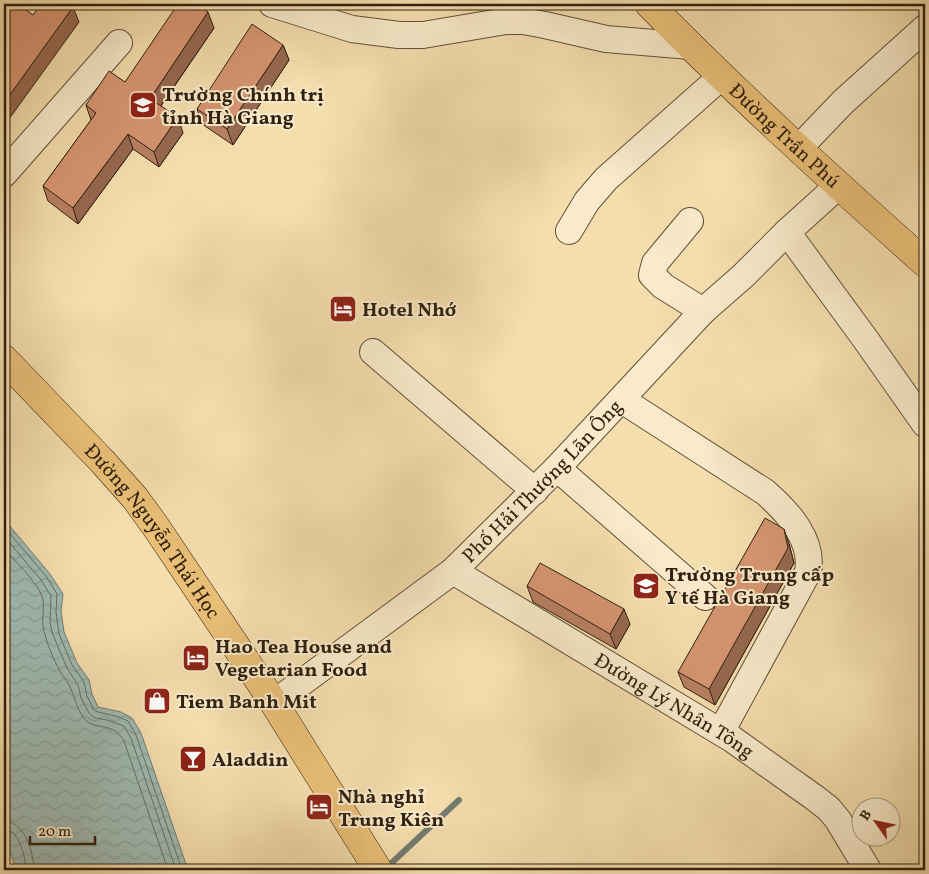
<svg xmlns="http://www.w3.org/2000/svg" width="929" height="874" font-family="Vollkorn,serif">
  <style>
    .water { fill: url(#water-waves); stroke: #737d71 }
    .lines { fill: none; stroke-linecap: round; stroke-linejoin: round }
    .shore { stroke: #686e61; stroke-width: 1 }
    .stream { stroke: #737d71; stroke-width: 6 }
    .minor-casing { stroke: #615037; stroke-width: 28 }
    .major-casing { stroke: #30210f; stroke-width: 29 }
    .minor { stroke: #f8eaca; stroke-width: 26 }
    .major { stroke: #eabf77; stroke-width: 28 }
    .wall { fill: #b88062; stroke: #30210f }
    .shaded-wall { fill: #966850; stroke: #30210f }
    .building { fill: #d69572; stroke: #30210f }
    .labels { text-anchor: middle; stroke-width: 4; stroke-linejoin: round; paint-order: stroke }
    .poi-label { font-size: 20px; font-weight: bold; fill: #30210f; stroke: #f8eaca; text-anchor: start }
    .street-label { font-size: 20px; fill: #30210f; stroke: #f8eaca }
  </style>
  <defs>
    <pattern id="water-waves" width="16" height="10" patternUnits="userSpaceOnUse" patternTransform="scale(1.25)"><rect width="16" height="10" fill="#9fbbb3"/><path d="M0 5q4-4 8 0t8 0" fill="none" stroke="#89a099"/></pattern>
  </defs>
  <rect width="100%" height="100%" fill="#f5deae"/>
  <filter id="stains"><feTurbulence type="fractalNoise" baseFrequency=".004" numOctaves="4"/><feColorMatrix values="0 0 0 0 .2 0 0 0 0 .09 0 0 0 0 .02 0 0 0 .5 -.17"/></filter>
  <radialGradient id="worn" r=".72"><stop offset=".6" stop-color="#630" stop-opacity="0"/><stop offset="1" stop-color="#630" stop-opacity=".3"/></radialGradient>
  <path class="water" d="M 4,519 L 50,574 L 63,594 L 61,611 L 64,632 L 77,663 L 89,680 L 92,694 L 98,707 L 121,712 L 132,718 L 141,733 L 188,870 L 15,870 L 14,863 L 4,835 Z"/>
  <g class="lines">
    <g class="shore">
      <path d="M 4,527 L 46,576 L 57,594 L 56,612 L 59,634 L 72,665 L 84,682 L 87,696 L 94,710 L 98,712 L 119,717 L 128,721 L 136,735 L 182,870"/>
      <path d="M 4,536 L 41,580 L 51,596 L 50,623 L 53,635 L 67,668 L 78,685 L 81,698 L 89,713 L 95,718 L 107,720 L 124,726 L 131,738 L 176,870"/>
      <path d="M 4,548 C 16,563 34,578 42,596 C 45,602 42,618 43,626 C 46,642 53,659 61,673 C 64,678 69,683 71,689 C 75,699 77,708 83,717 C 94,733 111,719 124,741 L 168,870"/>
      <path d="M 4,821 C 26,822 33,852 34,870"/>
      <path d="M 4,829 C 20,830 25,856 26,870"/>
    </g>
    <path class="stream" d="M 385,869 L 459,800"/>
    <g class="minor-casing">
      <g id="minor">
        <path d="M 272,4 L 352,29 L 399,35 L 423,35 L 506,21 L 523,21 L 545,25 L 606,39 L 691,46"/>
        <path d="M 799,148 L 843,102 L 925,28"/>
        <path d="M 4,174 L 119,43"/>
        <path d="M 838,186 L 787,232 L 866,340 L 925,424"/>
        <path d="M 690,221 L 655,263 L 652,275 L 663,286 L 703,311"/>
        <path d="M 569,231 L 587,201 L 606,179 L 722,76"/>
        <path d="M 373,352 L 535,491"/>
        <path d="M 622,400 L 765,492 C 788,512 814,540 808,572 L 721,732"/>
        <path d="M 557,468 L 705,597"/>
        <path id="s1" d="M 453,571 L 732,739 L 815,798 L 829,809 L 838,820 L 868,870"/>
        <path id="s2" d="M 274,703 L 453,571 L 557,468 L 703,311 L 743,276 L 787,232"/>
      </g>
    </g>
    <g class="major-casing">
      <g id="major">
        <path id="s3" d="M 649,4 C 737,94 831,179 925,263"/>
        <path id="s4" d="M 4,359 L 102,461 L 135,498 L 156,527 L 274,703 L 378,870"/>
      </g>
    </g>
    <use href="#minor" class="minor"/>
    <use href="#major" class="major"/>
  </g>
  <g class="wall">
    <path d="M 214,28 L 161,106 L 183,133 L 159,167 L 133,149 L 78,224 L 48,201 L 43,186 L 91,120 L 86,105 L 125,82 Z"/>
    <path d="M 283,45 L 289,60 L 233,145 L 202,124 L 197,109 Z"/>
    <path d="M 789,544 L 794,563 L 715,705 L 684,687 L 678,672 Z"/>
    <path d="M 527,586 L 630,624 L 616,649 L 533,602 Z"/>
  </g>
  <g class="shaded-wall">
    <path d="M 73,7 L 79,22 L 4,126 L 4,103 Z"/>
    <path d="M 208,12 L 214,28 L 155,114 L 150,99 Z"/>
    <path d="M 283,45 L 289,60 L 233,145 L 227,129 Z"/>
    <path d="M 178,117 L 183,133 L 159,167 L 154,152 Z"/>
    <path d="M 128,134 L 133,149 L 78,224 L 73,208 Z"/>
    <path d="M 784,529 L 789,544 L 794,563 L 715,705 L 709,689 Z"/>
    <path d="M 624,609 L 630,624 L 616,649 L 610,634 Z"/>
  </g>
  <g class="building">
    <path d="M 4,4 L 18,4 L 33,15 L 41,4 L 68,4 L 73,7 L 4,103 Z"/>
    <path d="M 178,4 L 195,4 L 208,12 L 150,99 L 178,117 L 154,152 L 128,134 L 73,208 L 43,186 L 96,113 L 86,105 L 109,71 L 125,82 Z"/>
    <path d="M 252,24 L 283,45 L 227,129 L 197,109 Z"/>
    <path d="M 765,518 L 784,529 L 788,548 L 709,689 L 678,672 Z"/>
    <path d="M 540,563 L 624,609 L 610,634 L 527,586 Z"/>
    <path d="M 925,863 L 925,870 L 918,870 Z"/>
  </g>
  <defs>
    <g id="university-square" transform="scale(1.4375)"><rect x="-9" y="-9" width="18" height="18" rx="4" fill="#8f2418" stroke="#f8eaca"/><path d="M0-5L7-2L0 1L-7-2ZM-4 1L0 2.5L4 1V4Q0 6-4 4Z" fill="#fff"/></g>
    <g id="hotel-square" transform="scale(1.4375)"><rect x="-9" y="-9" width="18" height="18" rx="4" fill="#8f2418" stroke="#f8eaca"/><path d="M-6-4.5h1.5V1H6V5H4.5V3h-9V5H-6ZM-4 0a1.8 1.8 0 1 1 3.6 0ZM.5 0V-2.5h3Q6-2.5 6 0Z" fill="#fff"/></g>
    <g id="shop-square" transform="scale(1.4375)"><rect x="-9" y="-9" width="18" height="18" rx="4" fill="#8f2418" stroke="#f8eaca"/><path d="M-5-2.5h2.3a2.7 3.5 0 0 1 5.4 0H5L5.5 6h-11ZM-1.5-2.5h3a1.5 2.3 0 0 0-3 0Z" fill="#fff"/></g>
    <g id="bar-square" transform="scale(1.4375)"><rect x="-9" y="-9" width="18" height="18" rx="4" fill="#8f2418" stroke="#f8eaca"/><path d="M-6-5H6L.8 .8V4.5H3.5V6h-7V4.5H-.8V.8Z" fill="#fff"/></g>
  </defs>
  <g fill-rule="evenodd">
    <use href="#university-square" x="143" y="105"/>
    <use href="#hotel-square" x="343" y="309"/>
    <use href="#university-square" x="646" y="586"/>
    <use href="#hotel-square" x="196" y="658"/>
    <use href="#shop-square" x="157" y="701"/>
    <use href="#bar-square" x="193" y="759"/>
    <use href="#hotel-square" x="319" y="807"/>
  </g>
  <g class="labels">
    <g class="poi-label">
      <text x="162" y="101">Trường Chính trị<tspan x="162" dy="23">tỉnh Hà Giang</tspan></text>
      <text x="362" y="316">Hotel Nhớ</text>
      <text x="665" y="581">Trường Trung cấp<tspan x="665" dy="23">Y tế Hà Giang</tspan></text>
      <text x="215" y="653">Hao Tea House and<tspan x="215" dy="23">Vegetarian Food</tspan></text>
      <text x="176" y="708">Tiem Banh Mit</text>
      <text x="212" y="766">Aladdin</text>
      <text x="338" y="803">Nhà nghỉ<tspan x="338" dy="23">Trung Kiên</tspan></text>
    </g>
    <g class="street-label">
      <text dy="7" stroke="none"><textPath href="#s3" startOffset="189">Đường Trần Phú</textPath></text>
      <text dy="7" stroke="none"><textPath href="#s2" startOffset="349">Phố Hải Thượng Lãn Ông</textPath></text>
      <text dy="7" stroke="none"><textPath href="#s4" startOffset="228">Đường Nguyễn Thái Học</textPath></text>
      <text dy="7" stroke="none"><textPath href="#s1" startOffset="259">Đường Lý Nhân Tông</textPath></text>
    </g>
  </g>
  <rect width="929" height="874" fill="none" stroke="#f5deae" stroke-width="20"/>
  <rect x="5" y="5" width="919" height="864" fill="none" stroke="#30210f" stroke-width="2.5"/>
  <rect x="10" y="10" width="909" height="854" fill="none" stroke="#30210f"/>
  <g transform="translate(876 822) rotate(303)"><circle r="24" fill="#f8eaca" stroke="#a89a7f"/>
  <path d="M0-4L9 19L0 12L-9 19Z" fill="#8f2418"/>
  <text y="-8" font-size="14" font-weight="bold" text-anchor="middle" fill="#30210f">B</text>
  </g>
  <path d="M30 836v8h65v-8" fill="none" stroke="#30210f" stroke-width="2.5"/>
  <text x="38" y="836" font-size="15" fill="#30210f" stroke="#f8eaca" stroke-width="4" paint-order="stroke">20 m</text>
  <rect width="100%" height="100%" filter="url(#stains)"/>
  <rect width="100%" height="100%" fill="url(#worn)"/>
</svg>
